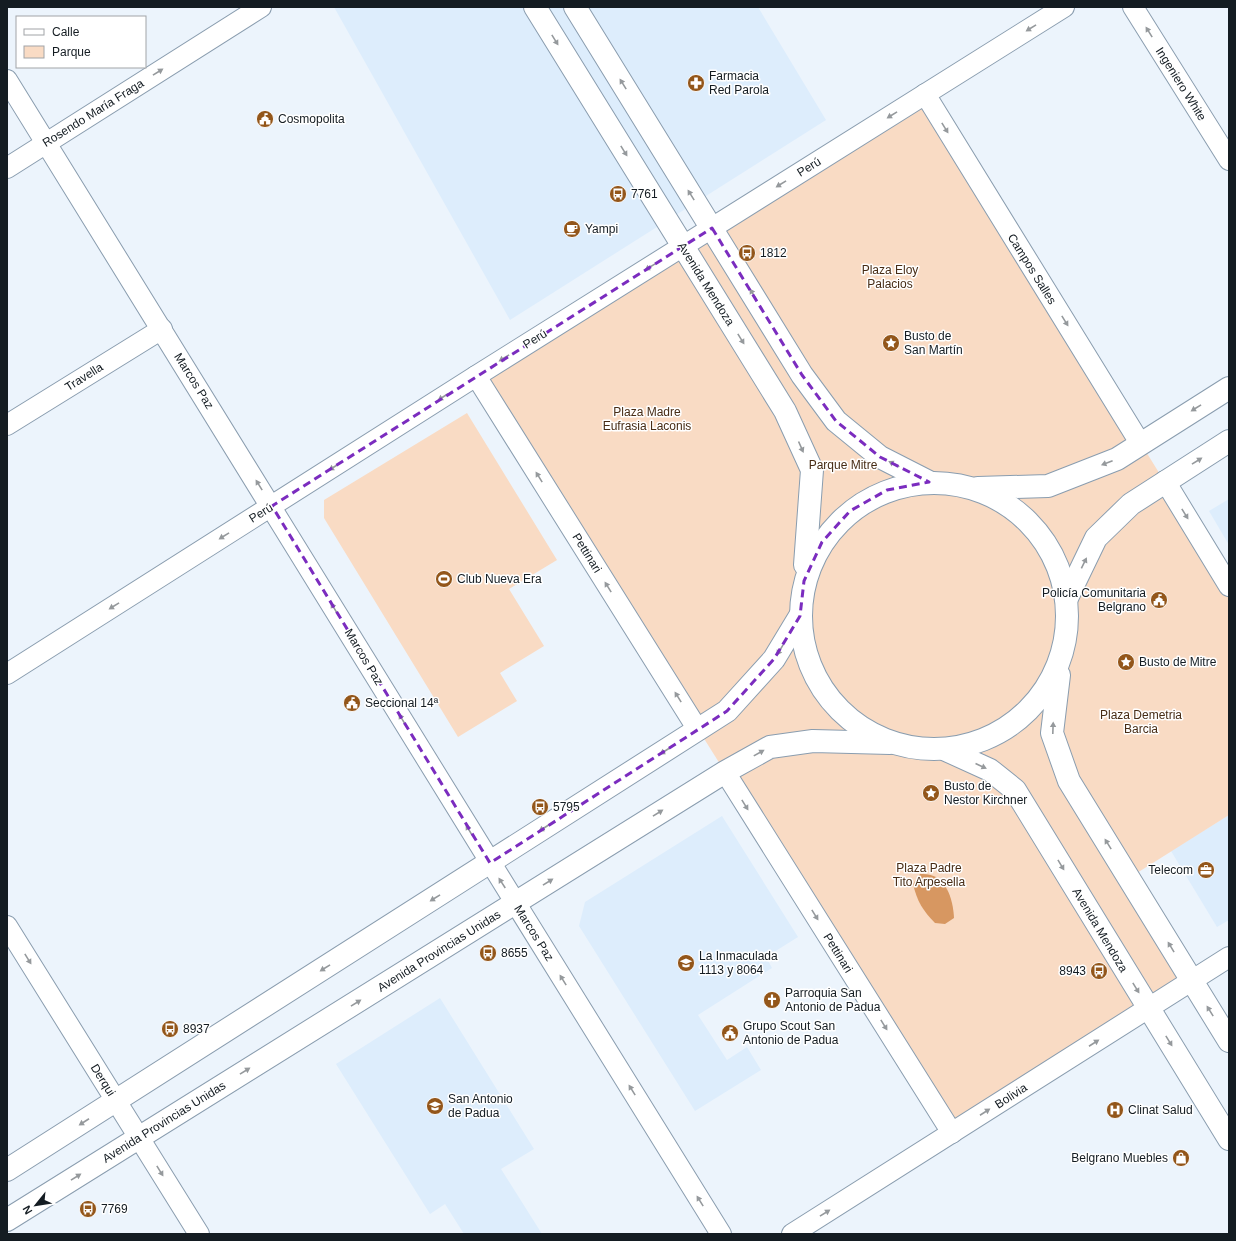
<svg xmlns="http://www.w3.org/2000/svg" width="1236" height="1241" font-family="Arial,sans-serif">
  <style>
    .built { fill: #ddedfc }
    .green { fill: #f9dbc4 }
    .water { fill: #d79761 }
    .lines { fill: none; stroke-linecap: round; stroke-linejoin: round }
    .street-casing { stroke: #8a9daf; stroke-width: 22 }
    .secondary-casing { stroke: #8a9daf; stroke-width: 24 }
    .street { stroke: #fff; stroke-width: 20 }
    .secondary { stroke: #fff; stroke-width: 22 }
    .oneway { fill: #95999c }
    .marked { fill: none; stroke: #7b2cbf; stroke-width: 3; stroke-dasharray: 8 5; stroke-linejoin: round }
    .labels { text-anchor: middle; stroke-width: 3; stroke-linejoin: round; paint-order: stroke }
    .poi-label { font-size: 12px; fill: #141c22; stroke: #fff; text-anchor: start }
    .street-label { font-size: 12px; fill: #141c22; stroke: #fff }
    .park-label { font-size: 12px; fill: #472c15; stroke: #fff }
  </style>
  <rect width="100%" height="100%" fill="#ecf4fc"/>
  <g class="built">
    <path d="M 334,7 L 758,7 L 826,120 L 510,320 Z"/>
    <path d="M 1229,499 L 1229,545 L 1209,511 Z"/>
    <path d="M 1229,815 L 1229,920 L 1217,927 L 1171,851 Z"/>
    <path d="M 722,816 L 798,937 L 766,957 L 772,968 L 698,1015 L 727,1060 L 747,1047 L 761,1070 L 695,1111 L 579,926 L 585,902 Z"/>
    <path d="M 440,998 L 534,1149 L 501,1169 L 542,1234 L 464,1234 L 445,1204 L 430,1214 L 336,1064 Z"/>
  </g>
  <g class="green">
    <path d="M 925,94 L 1229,586 L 1229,815 L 1129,878 L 1192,981 L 952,1133 L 476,376 Z"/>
    <path d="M 467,413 L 557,560 L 509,589 L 544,646 L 500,673 L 517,701 L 458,737 L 324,518 L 324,500 Z"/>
  </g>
  <path class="water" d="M 920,874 C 945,872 953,897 954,918 L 945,924 L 935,923 C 923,911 917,901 913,884 Z"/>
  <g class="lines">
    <g class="street-casing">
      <g id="street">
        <path d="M 1133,7 L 1229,160"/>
        <path d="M 7,80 C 245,465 482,850 721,1234"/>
        <path d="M 925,94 L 1140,443"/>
        <path d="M 7,168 L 261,7"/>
        <path d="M 476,376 L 698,730"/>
        <path d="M 7,425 L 162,329"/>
        <path d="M 1165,481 L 1229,586"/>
        <path d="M 7,674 L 476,376 L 1064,7"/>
        <path d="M 725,772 L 952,1133"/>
        <path d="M 7,926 L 199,1234"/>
        <path d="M 792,1234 L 1229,957"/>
      </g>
    </g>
    <g class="secondary-casing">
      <g id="secondary">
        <path d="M 535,7 L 785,411 L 812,470 L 805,565"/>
        <path d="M 575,7 L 802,375 L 836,421 L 880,457 L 929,482"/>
        <circle cx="934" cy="616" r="133"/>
        <path d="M 978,488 L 1048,486 L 1117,459 L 1229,388"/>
        <path d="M 1067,598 L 1096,538 L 1131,504 L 1229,441"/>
        <path d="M 1059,675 L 1052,733 L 1069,781 L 1229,1041"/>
        <path d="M 946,750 L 990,770 L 1015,790 L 1229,1139"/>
        <path d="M 7,1170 L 727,711 L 774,659 L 800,616"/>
        <path d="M 7,1220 L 725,772 L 770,747 L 813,741 L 890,743"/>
      </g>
    </g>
    <use href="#street" class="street"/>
    <use href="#secondary" class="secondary"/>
  </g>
  <defs><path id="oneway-solid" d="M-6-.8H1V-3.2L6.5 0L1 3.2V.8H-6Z"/></defs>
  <g class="oneway">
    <use href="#oneway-solid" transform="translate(1031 28) rotate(148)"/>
    <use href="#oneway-solid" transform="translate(1149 32) rotate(-122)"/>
    <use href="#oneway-solid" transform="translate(555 40) rotate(58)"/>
    <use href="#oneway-solid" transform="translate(158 72) rotate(-32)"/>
    <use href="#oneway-solid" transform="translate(623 84) rotate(-122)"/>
    <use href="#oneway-solid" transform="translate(892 115) rotate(148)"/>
    <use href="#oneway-solid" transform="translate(945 128) rotate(58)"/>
    <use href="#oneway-solid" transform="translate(624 151) rotate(58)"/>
    <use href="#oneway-solid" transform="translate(781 184) rotate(148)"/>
    <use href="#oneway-solid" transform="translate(691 195) rotate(-122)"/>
    <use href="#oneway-solid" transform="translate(650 267) rotate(148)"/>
    <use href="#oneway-solid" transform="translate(753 294) rotate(-122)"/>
    <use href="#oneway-solid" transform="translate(1065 321) rotate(58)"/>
    <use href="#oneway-solid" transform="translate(741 339) rotate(58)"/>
    <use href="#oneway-solid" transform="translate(504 358) rotate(148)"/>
    <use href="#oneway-solid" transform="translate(443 397) rotate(147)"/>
    <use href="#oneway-solid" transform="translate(1196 408) rotate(148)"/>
    <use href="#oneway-solid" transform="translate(801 447) rotate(66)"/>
    <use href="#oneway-solid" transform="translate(1197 461) rotate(-32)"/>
    <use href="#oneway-solid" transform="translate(1107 463) rotate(159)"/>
    <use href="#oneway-solid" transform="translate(894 464) rotate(-153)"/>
    <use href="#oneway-solid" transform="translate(334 467) rotate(147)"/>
    <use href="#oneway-solid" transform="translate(539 477) rotate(-122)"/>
    <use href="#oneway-solid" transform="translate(259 485) rotate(-122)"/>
    <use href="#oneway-solid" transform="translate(1185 514) rotate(58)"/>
    <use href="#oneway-solid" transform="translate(224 536) rotate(148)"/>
    <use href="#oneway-solid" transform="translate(1084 563) rotate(-64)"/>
    <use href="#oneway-solid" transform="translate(608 587) rotate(-122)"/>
    <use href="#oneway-solid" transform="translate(114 606) rotate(148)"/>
    <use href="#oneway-solid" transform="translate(334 608) rotate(-121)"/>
    <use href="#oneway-solid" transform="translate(780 650) rotate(121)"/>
    <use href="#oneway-solid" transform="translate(678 697) rotate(-122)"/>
    <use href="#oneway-solid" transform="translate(402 719) rotate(-121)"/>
    <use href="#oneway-solid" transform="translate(1053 728) rotate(-88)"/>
    <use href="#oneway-solid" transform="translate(665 751) rotate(147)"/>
    <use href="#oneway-solid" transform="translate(759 753) rotate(-29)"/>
    <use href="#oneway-solid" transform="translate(981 766) rotate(24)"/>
    <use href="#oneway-solid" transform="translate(745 805) rotate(58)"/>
    <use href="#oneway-solid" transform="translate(658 813) rotate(-32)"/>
    <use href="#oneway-solid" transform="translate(544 828) rotate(147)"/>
    <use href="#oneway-solid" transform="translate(469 830) rotate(-121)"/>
    <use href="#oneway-solid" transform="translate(1108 844) rotate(-122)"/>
    <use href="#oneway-solid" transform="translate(1061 865) rotate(59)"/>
    <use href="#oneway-solid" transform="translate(548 882) rotate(-32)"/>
    <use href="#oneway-solid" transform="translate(502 883) rotate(-123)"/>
    <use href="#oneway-solid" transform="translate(435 898) rotate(148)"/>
    <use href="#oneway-solid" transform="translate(815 915) rotate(58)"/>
    <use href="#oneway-solid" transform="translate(1171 947) rotate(-121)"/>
    <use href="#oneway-solid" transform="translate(28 959) rotate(58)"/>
    <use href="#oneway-solid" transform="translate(325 968) rotate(148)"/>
    <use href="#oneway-solid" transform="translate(563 980) rotate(-122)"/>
    <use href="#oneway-solid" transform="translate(1136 988) rotate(58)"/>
    <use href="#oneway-solid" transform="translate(356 1003) rotate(-32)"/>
    <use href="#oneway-solid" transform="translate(1210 1011) rotate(-122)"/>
    <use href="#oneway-solid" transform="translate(884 1025) rotate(58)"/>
    <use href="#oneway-solid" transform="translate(1169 1041) rotate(58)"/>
    <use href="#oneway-solid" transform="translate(1094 1043) rotate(-33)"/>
    <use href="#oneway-solid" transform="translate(245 1071) rotate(-32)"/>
    <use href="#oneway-solid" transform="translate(632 1090) rotate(-122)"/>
    <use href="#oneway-solid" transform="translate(985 1112) rotate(-33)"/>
    <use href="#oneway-solid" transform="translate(84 1122) rotate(147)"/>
    <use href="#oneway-solid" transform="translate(160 1171) rotate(58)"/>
    <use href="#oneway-solid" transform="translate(76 1177) rotate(-32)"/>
    <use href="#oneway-solid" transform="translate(700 1201) rotate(-122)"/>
    <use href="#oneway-solid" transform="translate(825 1213) rotate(-32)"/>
  </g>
  <path class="marked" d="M 712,228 L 802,375 L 836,421 L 880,457 L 929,482 L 887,490 L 850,511 L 822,542 L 804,581 L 800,616 L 774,659 L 727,711 L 490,863 L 272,506 Z"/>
  <defs>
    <g id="pharmacy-disc" transform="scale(0.9)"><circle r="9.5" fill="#93561a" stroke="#fff"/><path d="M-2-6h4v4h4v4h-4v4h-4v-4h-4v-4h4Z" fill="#fff"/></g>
    <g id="civic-disc" transform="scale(0.9)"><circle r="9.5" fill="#93561a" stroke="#fff"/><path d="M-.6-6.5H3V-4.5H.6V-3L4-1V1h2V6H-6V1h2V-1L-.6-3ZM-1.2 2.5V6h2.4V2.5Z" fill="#fff"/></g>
    <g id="bus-disc" transform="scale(0.9)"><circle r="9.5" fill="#93561a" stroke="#fff"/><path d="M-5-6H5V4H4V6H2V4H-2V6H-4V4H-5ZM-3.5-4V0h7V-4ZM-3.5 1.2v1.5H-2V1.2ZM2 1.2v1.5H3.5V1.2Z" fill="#fff"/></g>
    <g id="cafe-disc" transform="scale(0.9)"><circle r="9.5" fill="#93561a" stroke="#fff"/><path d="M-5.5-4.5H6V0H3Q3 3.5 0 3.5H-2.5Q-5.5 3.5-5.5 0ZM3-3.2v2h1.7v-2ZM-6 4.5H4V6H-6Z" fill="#fff"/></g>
    <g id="sight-disc" transform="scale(0.9)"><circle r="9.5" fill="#93561a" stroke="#fff"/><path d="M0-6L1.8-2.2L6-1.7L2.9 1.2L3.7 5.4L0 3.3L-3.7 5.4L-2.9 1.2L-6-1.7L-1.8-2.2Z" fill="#fff"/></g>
    <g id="stadium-disc" transform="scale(0.9)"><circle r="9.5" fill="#93561a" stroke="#fff"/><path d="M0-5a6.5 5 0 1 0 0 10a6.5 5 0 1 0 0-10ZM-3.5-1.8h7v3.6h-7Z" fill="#fff"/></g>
    <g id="office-disc" transform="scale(0.9)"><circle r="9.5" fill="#93561a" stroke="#fff"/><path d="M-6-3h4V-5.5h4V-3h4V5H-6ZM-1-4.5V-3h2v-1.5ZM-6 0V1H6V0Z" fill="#fff"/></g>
    <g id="school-disc" transform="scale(0.9)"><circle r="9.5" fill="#93561a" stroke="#fff"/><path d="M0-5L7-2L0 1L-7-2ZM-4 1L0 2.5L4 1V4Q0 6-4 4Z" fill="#fff"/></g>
    <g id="church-disc" transform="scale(0.9)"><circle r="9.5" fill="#93561a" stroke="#fff"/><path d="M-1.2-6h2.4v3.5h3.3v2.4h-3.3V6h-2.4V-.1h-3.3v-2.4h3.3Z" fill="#fff"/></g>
    <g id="hospital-disc" transform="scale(0.9)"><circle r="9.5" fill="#93561a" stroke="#fff"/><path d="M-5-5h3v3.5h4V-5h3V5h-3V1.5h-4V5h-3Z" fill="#fff"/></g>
    <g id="shop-disc" transform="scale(0.9)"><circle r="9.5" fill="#93561a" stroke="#fff"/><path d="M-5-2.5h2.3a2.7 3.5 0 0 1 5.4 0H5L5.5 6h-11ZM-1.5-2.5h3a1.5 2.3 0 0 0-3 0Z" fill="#fff"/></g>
  </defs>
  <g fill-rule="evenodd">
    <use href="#pharmacy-disc" x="696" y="83"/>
    <use href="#civic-disc" x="265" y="119"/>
    <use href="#bus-disc" x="618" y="194"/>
    <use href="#cafe-disc" x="572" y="229"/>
    <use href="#bus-disc" x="747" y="253"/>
    <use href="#sight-disc" x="891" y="343"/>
    <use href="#stadium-disc" x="444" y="579"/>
    <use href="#civic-disc" x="1159" y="600"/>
    <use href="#sight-disc" x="1126" y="662"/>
    <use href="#civic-disc" x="352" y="703"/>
    <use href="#sight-disc" x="931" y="793"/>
    <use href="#bus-disc" x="540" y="807"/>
    <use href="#office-disc" x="1206" y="870"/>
    <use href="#bus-disc" x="488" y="953"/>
    <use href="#school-disc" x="686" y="963"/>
    <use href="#bus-disc" x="1099" y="971"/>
    <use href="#church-disc" x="772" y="1000"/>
    <use href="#bus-disc" x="170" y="1029"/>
    <use href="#civic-disc" x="730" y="1033"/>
    <use href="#school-disc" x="435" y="1106"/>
    <use href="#hospital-disc" x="1115" y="1110"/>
    <use href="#shop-disc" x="1181" y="1158"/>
    <use href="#bus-disc" x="88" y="1209"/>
  </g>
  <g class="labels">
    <g class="poi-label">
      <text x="709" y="80">Farmacia<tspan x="709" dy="14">Red Parola</tspan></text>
      <text x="278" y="123">Cosmopolita</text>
      <text x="631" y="198">7761</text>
      <text x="585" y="233">Yampi</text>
      <text x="760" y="257">1812</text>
      <text x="904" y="340">Busto de<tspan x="904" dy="14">San Martín</tspan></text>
      <text x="457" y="583">Club Nueva Era</text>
      <text x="1146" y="597" text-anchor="end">Policía Comunitaria<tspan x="1146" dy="14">Belgrano</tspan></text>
      <text x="1139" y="666">Busto de Mitre</text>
      <text x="365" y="707">Seccional 14ª</text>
      <text x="944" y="790">Busto de<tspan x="944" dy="14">Nestor Kirchner</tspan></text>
      <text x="553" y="811">5795</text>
      <text x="1193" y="874" text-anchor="end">Telecom</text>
      <text x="501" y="957">8655</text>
      <text x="699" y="960">La Inmaculada<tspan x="699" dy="14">1113 y 8064</tspan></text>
      <text x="1086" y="975" text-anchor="end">8943</text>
      <text x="785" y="997">Parroquia San<tspan x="785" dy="14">Antonio de Padua</tspan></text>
      <text x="743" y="1030">Grupo Scout San<tspan x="743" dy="14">Antonio de Padua</tspan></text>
      <text x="183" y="1033">8937</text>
      <text x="448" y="1103">San Antonio<tspan x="448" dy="14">de Padua</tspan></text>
      <text x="1128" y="1114">Clinat Salud</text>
      <text x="1168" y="1162" text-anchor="end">Belgrano Muebles</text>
      <text x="101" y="1213">7769</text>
    </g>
    <g class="street-label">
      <text transform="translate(1181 84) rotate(58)" y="4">Ingeniero White</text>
      <text transform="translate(93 113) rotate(-32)" y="4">Rosendo María Fraga</text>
      <text transform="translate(809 167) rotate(-32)" y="4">Perú</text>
      <text transform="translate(1032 269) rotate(58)" y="4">Campos Salles</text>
      <text transform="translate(706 284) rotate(58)" y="4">Avenida Mendoza</text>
      <text transform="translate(535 339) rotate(-32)" y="4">Perú</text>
      <text transform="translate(84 377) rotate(-32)" y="4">Travella</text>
      <text transform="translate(194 381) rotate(58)" y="4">Marcos Paz</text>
      <text transform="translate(261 513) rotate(-32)" y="4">Perú</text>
      <text transform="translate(587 553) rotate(58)" y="4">Pettinari</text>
      <text transform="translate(364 657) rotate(59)" y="4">Marcos Paz</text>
      <text transform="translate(1100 930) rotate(59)" y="4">Avenida Mendoza</text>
      <text transform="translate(534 933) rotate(58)" y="4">Marcos Paz</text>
      <text transform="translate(439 951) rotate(-32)" y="4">Avenida Provincias Unidas</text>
      <text transform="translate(838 953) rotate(58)" y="4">Pettinari</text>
      <text transform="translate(103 1080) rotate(58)" y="4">Derqui</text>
      <text transform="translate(1011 1096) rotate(-33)" y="4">Bolivia</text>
      <text transform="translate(164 1122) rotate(-32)" y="4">Avenida Provincias Unidas</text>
    </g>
    <g class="park-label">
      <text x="890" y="274">Plaza Eloy<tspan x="890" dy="14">Palacios</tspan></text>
      <text x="647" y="416">Plaza Madre<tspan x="647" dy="14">Eufrasia Laconis</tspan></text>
      <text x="843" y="469">Parque Mitre</text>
      <text x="1141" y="719">Plaza Demetria<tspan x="1141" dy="14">Barcia</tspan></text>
      <text x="929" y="872">Plaza Padre<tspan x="929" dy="14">Tito Arpesella</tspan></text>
    </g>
  </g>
  <rect width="1236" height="1241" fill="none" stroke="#141c22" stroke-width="16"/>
  <rect x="16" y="16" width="130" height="52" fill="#ffffff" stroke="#a1a4a7"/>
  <rect x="24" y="29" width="20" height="6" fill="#ffffff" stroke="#a1a4a7"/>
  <text x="52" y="36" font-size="12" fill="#141c22">Calle</text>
  <rect x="24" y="46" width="20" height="12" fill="#f9dbc4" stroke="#a1a4a7"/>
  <text x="52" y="56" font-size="12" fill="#141c22">Parque</text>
  <g transform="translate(36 1205) rotate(240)" stroke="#ffffff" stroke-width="3" paint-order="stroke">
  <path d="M0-3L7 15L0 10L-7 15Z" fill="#141c22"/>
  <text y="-6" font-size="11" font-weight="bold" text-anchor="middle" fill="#141c22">N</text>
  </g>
</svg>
